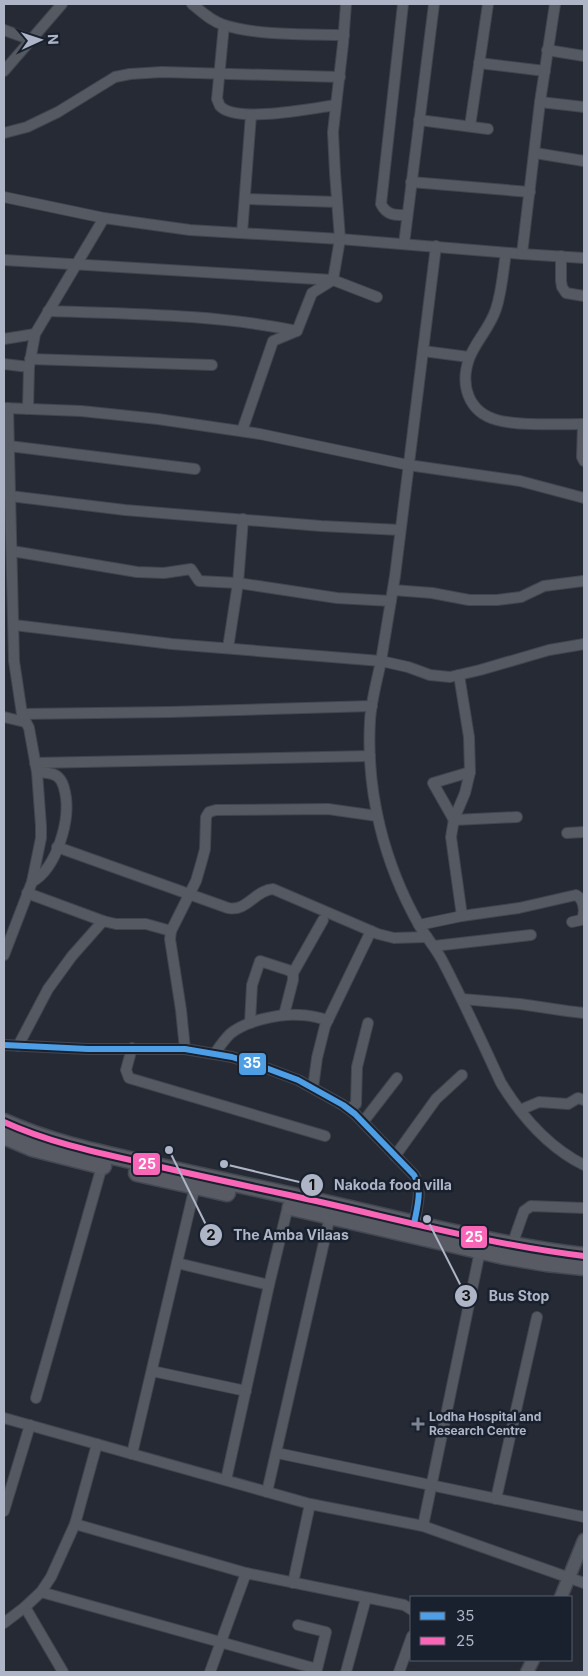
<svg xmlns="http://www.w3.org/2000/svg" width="588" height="1676" font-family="Inter,sans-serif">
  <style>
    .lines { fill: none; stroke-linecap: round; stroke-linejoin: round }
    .minor-casing { stroke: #42454d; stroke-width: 12 }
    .tertiary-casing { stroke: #42454d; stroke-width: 15 }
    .primary-casing { stroke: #434751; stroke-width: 19 }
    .minor { stroke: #555962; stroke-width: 10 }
    .tertiary { stroke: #555962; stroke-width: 12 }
    .primary { stroke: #585b64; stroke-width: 16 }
    .bus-1-casing { stroke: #19202e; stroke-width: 10 }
    .bus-2-casing { stroke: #19202e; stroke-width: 10 }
    .bus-1 { stroke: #4d9ee5; stroke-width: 6 }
    .bus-2 { stroke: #fa66b7; stroke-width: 6 }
    .poi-dot { fill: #7e8493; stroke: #19202e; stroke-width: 2 }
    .labels { text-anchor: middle; stroke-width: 5; stroke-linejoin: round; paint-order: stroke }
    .poi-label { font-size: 12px; font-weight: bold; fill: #aeb5c6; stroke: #19202e; text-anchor: start }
    .leader { fill: none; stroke: #aeb5c6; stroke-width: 2 }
    .callout-dot { fill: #aeb5c6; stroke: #19202e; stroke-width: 2 }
    .mark-label { font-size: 15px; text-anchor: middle; font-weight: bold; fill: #111 }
    .callout-label { font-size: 14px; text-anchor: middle; font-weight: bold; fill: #aeb5c6; stroke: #19202e; stroke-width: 5; stroke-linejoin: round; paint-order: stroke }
    .line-badge { stroke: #19202e; stroke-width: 2 }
    .badge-label { font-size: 14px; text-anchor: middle; font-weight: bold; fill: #fff }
  </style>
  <rect width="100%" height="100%" fill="#262a34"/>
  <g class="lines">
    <g class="minor-casing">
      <g id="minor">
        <path d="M 192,4 C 202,12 211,21 224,25 C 260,36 307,34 344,35"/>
        <path d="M 403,4 L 381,204 C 387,216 396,215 407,215"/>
        <path d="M 224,25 L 217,99 C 218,101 219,104 220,106 C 236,124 314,108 336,105"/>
        <path d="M 4,30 L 32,40"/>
        <path d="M 547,50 L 584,56"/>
        <path d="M 479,63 L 545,71"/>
        <path d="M 4,71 L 62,4"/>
        <path d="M 540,102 L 584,107"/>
        <path d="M 419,120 L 488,129"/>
        <path d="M 470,126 L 488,4"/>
        <path d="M 4,133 L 27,127 L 58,112 L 115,77 L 130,74 L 162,72 L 340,77"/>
        <path d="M 535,153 L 584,161"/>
        <path d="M 411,182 L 530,192"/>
        <path d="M 4,197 L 104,218 L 190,230 L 340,239 L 522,254 L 584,258"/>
        <path d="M 245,199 L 337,202"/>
        <path d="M 242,233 L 251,115"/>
        <path d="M 404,244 L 434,4"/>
        <path d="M 436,246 L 395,576 L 381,661 L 408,667 L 430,675 L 450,677 L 480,670 L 549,650 L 584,644"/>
        <path d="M 506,253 C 503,271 502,291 496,309 C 490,328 475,342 469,359 C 460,385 468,412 497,420 C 520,426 559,424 584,424"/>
        <path d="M 522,254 L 540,102 L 555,4"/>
        <path d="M 561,256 L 561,281 L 562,287 L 566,293 L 584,296"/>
        <path d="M 4,260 L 333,280 L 377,297"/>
        <path d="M 48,311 C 131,314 215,314 297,331"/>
        <path d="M 4,339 L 35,334"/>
        <path d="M 423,351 L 469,357"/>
        <path d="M 30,359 L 212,365"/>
        <path d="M 4,364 L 29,367"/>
        <path d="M 4,408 L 81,411 L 158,419 L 260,434 L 408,465 L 520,481 L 584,498"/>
        <path d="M 28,409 L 29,367 L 35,334 L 104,218"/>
        <path d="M 583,424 L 582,457 L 584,461"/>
        <path d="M 242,431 L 273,341 L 297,331 L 312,293 L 333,280 L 340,239 L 335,173 L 333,132 L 343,44 L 346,4"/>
        <path d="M 9,446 L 195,469"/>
        <path d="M 10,496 L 125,510 L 321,526 L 400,530"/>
        <path d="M 12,551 L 137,572 L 164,573 L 191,569 L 199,581 L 238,583 L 337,598 L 391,601"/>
        <path d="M 393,590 L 432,593 L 469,600 L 497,600 L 521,597 L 544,586 L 583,581"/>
        <path d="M 14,625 L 172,644 L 381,661 C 377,681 371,701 370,721 C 366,792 384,863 419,925 C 426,937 435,947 442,960 C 463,1000 482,1042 501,1083 C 522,1117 548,1147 584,1165"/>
        <path d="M 228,648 L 238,583 L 243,519"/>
        <path d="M 459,675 L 469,737 L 470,772 L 465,793 L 454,819 L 451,837 L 462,916"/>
        <path d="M 22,714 L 170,712 L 372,706"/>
        <path d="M 4,717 L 25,722"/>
        <path d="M 35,763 L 370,756"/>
        <path d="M 470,772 L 433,783 L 454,820 L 517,817"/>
        <path d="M 567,833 L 584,832"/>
        <path d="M 57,847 L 228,908 C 247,912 255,890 273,889 L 378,934 L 394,938 L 427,937"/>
        <path d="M 32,882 C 57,868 71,819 65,792 C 64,787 63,782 59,778 C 54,772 45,773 37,772"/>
        <path d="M 27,893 L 103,921 L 116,924 L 146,924 L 171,931"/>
        <path d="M 419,925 L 462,916 L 519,908 L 576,895 C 584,899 586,913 581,920 L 572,922"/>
        <path d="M 434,946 L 531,935"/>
        <path d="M 4,955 L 32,882 L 41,838 L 41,826 L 37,772 L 29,728 L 22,714 L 14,661 L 8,408"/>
        <path d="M 293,973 L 323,920"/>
        <path d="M 462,999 L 520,1004 L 567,1011 L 584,1013"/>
        <path d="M 250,1023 L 252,985 L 260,961 L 288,970 L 293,973 L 293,980 L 284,1015"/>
        <path d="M 4,1045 L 88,1049 L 185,1049 L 232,1057 L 266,1068 L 298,1080 L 343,1105 L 355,1114 L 414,1175 C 423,1190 417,1207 414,1224"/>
        <path d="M 18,1046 L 48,989 L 72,956 L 103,921"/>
        <path d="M 132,1048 L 126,1070 L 129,1078 L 325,1136"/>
        <path d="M 185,1049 L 181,1010 L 170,939 L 171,931 L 196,881 L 201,864 L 205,849 L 206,817 L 209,812 L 216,810 L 328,809 L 377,816"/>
        <path d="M 215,1053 C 220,1046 224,1040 230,1034 C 245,1021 280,1013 301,1015 C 310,1015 319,1018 328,1020"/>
        <path d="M 313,1088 L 317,1058 L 325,1026 L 371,931"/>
        <path d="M 349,1109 L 356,1104 L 357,1067 L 368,1023"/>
        <path d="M 520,1110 L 539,1102 L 568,1104 L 578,1098 L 584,1100"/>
        <path d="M 363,1122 L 397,1078"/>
        <path d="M 395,1156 L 436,1099 L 462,1075"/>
        <path d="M 512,1245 L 524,1211 L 531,1206 L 584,1208"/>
        <path d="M 177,1263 L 269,1285"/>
        <path d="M 152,1371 L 246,1391"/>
        <path d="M 36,1398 L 102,1166"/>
        <path d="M 4,1418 L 310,1504"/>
        <path d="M 277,1453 L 584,1517"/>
        <path d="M 132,1454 L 195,1186"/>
        <path d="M 226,1480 L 269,1285 L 288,1206"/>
        <path d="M 267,1492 L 330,1216"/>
        <path d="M 496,1499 L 537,1317"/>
        <path d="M 4,1511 L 30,1425"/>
        <path d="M 75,1524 L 246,1573"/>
        <path d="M 423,1526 L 480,1251"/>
        <path d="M 293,1583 L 310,1504 L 423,1526 L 584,1583"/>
        <path d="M 41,1592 L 317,1669 L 326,1632 L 298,1625"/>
        <path d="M 25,1607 L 63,1672"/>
        <path d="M 4,1623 L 25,1607 L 41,1592 L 51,1577 L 75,1524 L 97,1444"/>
        <path d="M 210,1672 L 246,1573 L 404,1605 L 412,1610"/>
        <path d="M 346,1672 L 366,1598"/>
        <path d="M 399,1672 L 412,1636"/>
      </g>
    </g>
    <g class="tertiary-casing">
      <g id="tertiary">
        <path d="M 561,1597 L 584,1540"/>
        <path d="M 527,1672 L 533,1660"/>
      </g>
    </g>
    <g class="primary-casing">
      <g id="primary">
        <path d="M 4,1122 C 50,1143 99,1153 148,1164 C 195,1175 242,1185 289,1195 C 387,1216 484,1244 584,1256"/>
        <path d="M 4,1136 L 32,1148 L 103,1166"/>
        <path d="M 137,1173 L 227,1193"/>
        <path d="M 291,1207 L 504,1256 L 546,1263 L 584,1267"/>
      </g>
    </g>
    <use href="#minor" class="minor"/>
    <use href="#tertiary" class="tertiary"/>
    <use href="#primary" class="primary"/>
    <g class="bus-1-casing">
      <path id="bus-1" d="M 4,1045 L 88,1049 L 185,1049 L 232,1057 L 266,1068 L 298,1080 L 343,1105 L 355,1114 L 414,1175 C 423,1190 417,1207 414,1224"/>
    </g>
    <g class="bus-2-casing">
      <path id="bus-2" d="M 4,1122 C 50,1143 99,1153 148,1164 C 195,1175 242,1185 289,1195 C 387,1216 484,1244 584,1256"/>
    </g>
    <use href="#bus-1" class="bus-1"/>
    <use href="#bus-2" class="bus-2"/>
  </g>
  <path class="poi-dot" d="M415.5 1416.5h5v5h5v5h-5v5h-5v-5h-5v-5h5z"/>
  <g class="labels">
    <g class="poi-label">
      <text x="429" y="1421">Lodha Hospital and<tspan x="429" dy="14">Research Centre</tspan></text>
    </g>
  </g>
  <path class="leader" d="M224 1164L312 1185M169 1150L211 1235M427 1219L466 1296"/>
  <g class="callout-dot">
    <circle cx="224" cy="1164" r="5"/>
    <circle cx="169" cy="1150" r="5"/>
    <circle cx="427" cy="1219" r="5"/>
    <circle cx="312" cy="1185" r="12"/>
    <circle cx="211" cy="1235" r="12"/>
    <circle cx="466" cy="1296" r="12"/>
  </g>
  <g class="mark-label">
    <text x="312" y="1190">1</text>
    <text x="211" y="1240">2</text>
    <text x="466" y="1301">3</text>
  </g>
  <g class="callout-label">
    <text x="393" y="1190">Nakoda food villa</text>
    <text x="291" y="1240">The Amba Vilaas</text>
    <text x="519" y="1301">Bus Stop</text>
  </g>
  <g class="line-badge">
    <rect x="238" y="1052" width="29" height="24" rx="5" fill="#4d9ee5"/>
    <rect x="132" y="1152" width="29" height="24" rx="5" fill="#fa66b7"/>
    <rect x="460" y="1225" width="28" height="24" rx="5" fill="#fa66b7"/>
  </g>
  <g class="badge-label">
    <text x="252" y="1068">35</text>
    <text x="147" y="1169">25</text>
    <text x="474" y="1242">25</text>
  </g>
  <rect width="588" height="1676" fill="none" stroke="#aeb5c6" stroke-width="10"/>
  <rect x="410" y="1596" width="162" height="65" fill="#19202e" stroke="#555c6b"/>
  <rect x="420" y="1612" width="25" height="8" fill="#4d9ee5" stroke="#555c6b"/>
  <text x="456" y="1621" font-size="15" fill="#aeb5c6">35</text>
  <rect x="420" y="1637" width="25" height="8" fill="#fa66b7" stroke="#555c6b"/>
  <text x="456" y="1646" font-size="15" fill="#aeb5c6">25</text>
  <g transform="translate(40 40) rotate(87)" stroke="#19202e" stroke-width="4" paint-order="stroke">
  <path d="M0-4L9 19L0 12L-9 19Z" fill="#aeb5c6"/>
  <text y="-8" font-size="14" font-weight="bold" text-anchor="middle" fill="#aeb5c6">N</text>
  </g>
</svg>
